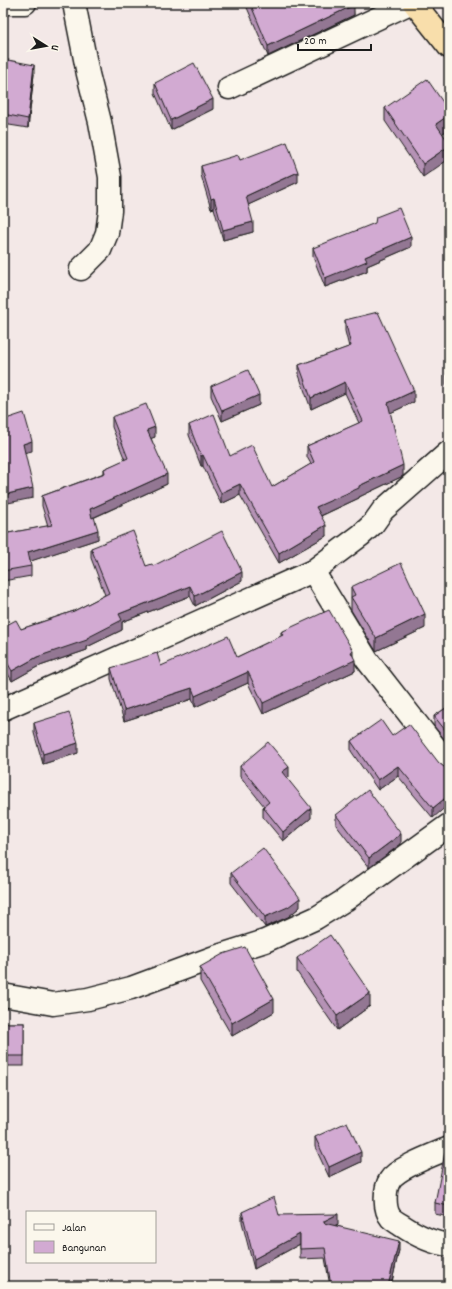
<svg xmlns="http://www.w3.org/2000/svg" width="452" height="1289" font-family="Dekko,sans-serif">
  <style>
    .lines { fill: none; stroke-linecap: round; stroke-linejoin: round }
    .minor-casing { stroke: #1c1c1c; stroke-width: 25 }
    .trunk-casing { stroke: #1c1c1c; stroke-width: 25 }
    .minor { stroke: #fbf7ec; stroke-width: 22 }
    .trunk { stroke: #f8deab; stroke-width: 22 }
    .wall { fill: #b592b5; stroke: #1c1c1c }
    .shaded-wall { fill: #937793; stroke: #1c1c1c }
    .building { fill: #d2aad2; stroke: #1c1c1c }
  </style>
  <rect width="100%" height="100%" fill="#f3e8e7"/>
  <filter id="ink" filterUnits="userSpaceOnUse"><feTurbulence type="fractalNoise" baseFrequency=".025" numOctaves="2"/><feDisplacementMap in="SourceGraphic" scale="8" xChannelSelector="R" yChannelSelector="G"/><feConvolveMatrix kernelMatrix="1 2 1 2 8 2 1 2 1" color-interpolation-filters="sRGB"/></filter>
  <g filter="url(#ink)">
    <g class="lines">
      <g class="minor-casing">
        <g id="minor">
          <path d="M 3,3 L 25,3"/>
          <path d="M 74,3 L 88,74 L 100,122 L 110,177 L 110,211 L 107,233 L 100,250 L 81,269"/>
          <path d="M 229,88 L 410,3"/>
          <path d="M 313,571 L 367,660 L 449,765"/>
          <path d="M 3,709 L 313,571 L 361,535 L 373,524 L 383,510 L 449,452"/>
          <path d="M 3,995 L 53,1004 L 88,999 L 131,988 L 212,958 L 265,941 L 316,918 L 345,900 L 449,825"/>
          <path d="M 449,1148 C 435,1154 397,1168 390,1180 C 384,1189 384,1210 391,1218 C 394,1221 398,1223 401,1225 C 416,1235 431,1243 449,1245"/>
        </g>
      </g>
      <g class="trunk-casing">
        <path id="trunk" d="M 414,3 L 449,47"/>
      </g>
      <use href="#minor" class="minor"/>
      <use href="#trunk" class="trunk"/>
    </g>
    <g class="wall">
      <path d="M 245,3 L 353,3 L 354,15 L 268,56 Z"/>
      <path d="M 3,59 L 34,74 L 28,128 L 3,124 Z"/>
      <path d="M 155,83 L 213,109 L 171,130 L 155,93 Z"/>
      <path d="M 385,108 L 449,111 L 449,129 L 442,133 L 423,177 L 385,121 Z"/>
      <path d="M 240,160 L 298,182 L 248,205 L 253,232 L 223,240 L 214,208 L 211,209 L 201,175 L 201,166 Z"/>
      <path d="M 411,247 L 367,266 L 367,271 L 325,287 L 313,257 L 313,248 Z"/>
      <path d="M 345,320 L 414,402 L 390,413 L 403,476 L 359,497 L 359,498 L 321,516 L 326,536 L 279,563 L 240,495 L 221,504 L 203,466 L 201,466 L 189,435 L 189,425 L 230,456 L 272,487 L 311,464 L 307,457 L 307,446 L 359,423 L 345,393 L 311,409 L 299,375 L 299,365 L 349,347 L 345,331 Z"/>
      <path d="M 449,373 L 449,391 L 446,384 L 446,375 Z"/>
      <path d="M 211,386 L 259,405 L 222,421 L 211,396 Z"/>
      <path d="M 112,417 L 155,437 L 151,438 L 167,484 L 93,518 L 98,539 L 30,561 L 31,566 L 31,576 L 3,581 L 3,534 L 48,526 L 42,506 L 42,496 L 104,473 L 104,469 L 125,460 L 112,427 Z"/>
      <path d="M 91,548 L 146,566 L 153,566 L 242,581 L 195,606 L 190,596 L 122,622 L 122,630 L 87,647 L 87,650 L 37,667 L 12,681 L 3,665 L 3,627 L 21,629 L 74,611 L 105,595 L 91,558 Z"/>
      <path d="M 351,587 L 425,628 L 376,651 L 351,610 Z"/>
      <path d="M 281,632 L 353,657 L 355,671 L 263,714 L 248,683 L 195,707 L 192,699 L 124,721 L 111,679 L 111,668 L 161,666 L 237,657 L 281,636 Z"/>
      <path d="M 449,706 L 449,745 L 434,726 L 434,716 Z"/>
      <path d="M 34,723 L 78,753 L 43,764 L 34,733 Z"/>
      <path d="M 392,736 L 439,763 L 444,767 L 433,818 L 398,776 L 378,790 L 351,751 L 351,741 Z"/>
      <path d="M 240,766 L 289,777 L 287,778 L 311,818 L 283,841 L 263,817 L 263,807 L 264,806 L 240,776 Z"/>
      <path d="M 336,815 L 401,844 L 369,868 L 336,825 Z"/>
      <path d="M 231,873 L 300,907 L 288,917 L 265,927 L 231,883 Z"/>
      <path d="M 297,958 L 370,1006 L 337,1030 L 297,972 Z"/>
      <path d="M 200,967 L 274,1012 L 232,1036 L 200,981 Z"/>
      <rect x="3" y="1023" width="21" height="43"/>
      <path d="M 315,1137 L 361,1162 L 329,1177 L 315,1147 Z"/>
      <path d="M 449,1150 L 449,1217 L 435,1214 L 435,1203 Z"/>
      <path d="M 242,1212 L 279,1215 L 338,1224 L 335,1225 L 399,1250 L 391,1286 L 330,1286 L 325,1258 L 300,1259 L 300,1244 L 254,1269 L 242,1222 Z"/>
    </g>
    <g class="shaded-wall">
      <path d="M 354,5 L 354,15 L 268,56 L 268,46 Z"/>
      <path d="M 34,65 L 34,74 L 28,128 L 28,119 Z"/>
      <path d="M 213,99 L 213,109 L 171,130 L 171,120 Z"/>
      <path d="M 449,115 L 449,129 L 436,138 L 436,124 Z"/>
      <path d="M 449,146 L 449,159 L 423,177 L 423,164 Z"/>
      <path d="M 298,172 L 298,182 L 246,206 L 246,196 Z"/>
      <path d="M 214,198 L 214,208 L 211,209 L 211,199 Z"/>
      <path d="M 253,222 L 253,232 L 223,240 L 223,230 Z"/>
      <path d="M 411,237 L 411,247 L 367,266 L 367,271 L 325,287 L 325,278 L 365,257 Z"/>
      <path d="M 345,382 L 345,393 L 311,409 L 311,398 Z"/>
      <path d="M 414,391 L 414,402 L 388,414 L 388,403 Z"/>
      <path d="M 259,395 L 259,405 L 222,421 L 222,411 Z"/>
      <path d="M 155,427 L 155,437 L 147,440 L 147,430 Z"/>
      <path d="M 32,441 L 32,451 L 23,453 L 23,444 Z"/>
      <path d="M 203,455 L 203,466 L 201,466 L 201,456 Z"/>
      <path d="M 403,465 L 403,476 L 359,497 L 359,498 L 316,518 L 316,507 L 359,486 Z"/>
      <path d="M 167,474 L 167,484 L 90,519 L 90,509 Z"/>
      <path d="M 240,484 L 240,495 L 221,504 L 221,493 Z"/>
      <path d="M 33,488 L 33,498 L 3,504 L 3,495 Z"/>
      <path d="M 326,525 L 326,536 L 279,563 L 279,553 Z"/>
      <path d="M 98,530 L 98,539 L 28,562 L 28,552 Z"/>
      <path d="M 242,572 L 242,581 L 195,606 L 195,596 Z"/>
      <path d="M 190,586 L 190,596 L 122,622 L 122,630 L 87,647 L 87,650 L 37,667 L 12,681 L 12,671 L 37,657 L 87,638 L 119,614 Z"/>
      <path d="M 425,614 L 425,628 L 376,651 L 376,638 Z"/>
      <path d="M 353,651 L 353,661 L 355,660 L 355,671 L 263,714 L 263,703 Z"/>
      <path d="M 248,672 L 248,683 L 195,707 L 195,696 Z"/>
      <path d="M 192,688 L 192,699 L 124,721 L 124,710 Z"/>
      <path d="M 78,743 L 78,753 L 43,764 L 43,754 Z"/>
      <path d="M 398,766 L 398,776 L 378,790 L 378,780 Z"/>
      <path d="M 289,767 L 289,777 L 282,782 L 282,772 Z"/>
      <path d="M 449,795 L 449,804 L 433,818 L 433,808 Z"/>
      <path d="M 311,808 L 311,818 L 283,841 L 283,832 Z"/>
      <path d="M 401,834 L 401,844 L 369,868 L 369,858 Z"/>
      <path d="M 300,898 L 300,907 L 288,917 L 265,927 L 265,917 Z"/>
      <path d="M 370,993 L 370,1006 L 337,1030 L 337,1016 Z"/>
      <path d="M 274,999 L 274,1012 L 232,1036 L 232,1023 Z"/>
      <path d="M 361,1152 L 361,1162 L 329,1177 L 329,1167 Z"/>
      <path d="M 338,1214 L 338,1224 L 324,1231 L 324,1221 Z"/>
      <path d="M 300,1234 L 300,1244 L 254,1269 L 254,1259 Z"/>
      <path d="M 399,1241 L 399,1250 L 391,1286 L 388,1286 Z"/>
    </g>
    <g class="building">
      <path d="M 250,3 L 353,3 L 354,5 L 268,46 Z"/>
      <path d="M 3,59 L 34,65 L 28,119 L 3,114 Z"/>
      <path d="M 194,63 L 213,99 L 171,120 L 155,83 Z"/>
      <path d="M 427,79 L 449,111 L 449,115 L 436,124 L 449,143 L 449,146 L 423,164 L 385,108 Z"/>
      <path d="M 287,142 L 298,172 L 246,196 L 253,222 L 223,230 L 214,198 L 211,199 L 201,166 L 238,155 L 240,160 Z"/>
      <path d="M 399,208 L 411,237 L 365,257 L 367,261 L 325,278 L 313,248 L 375,223 L 376,217 Z"/>
      <path d="M 378,312 L 414,391 L 388,403 L 403,465 L 359,486 L 359,488 L 316,507 L 326,525 L 279,553 L 240,484 L 221,493 L 203,455 L 201,456 L 189,425 L 214,414 L 230,456 L 252,445 L 272,487 L 314,462 L 307,446 L 363,421 L 345,382 L 311,398 L 299,365 L 351,346 L 345,320 Z"/>
      <path d="M 248,370 L 259,395 L 222,411 L 211,386 Z"/>
      <path d="M 449,373 L 449,381 L 446,375 Z"/>
      <path d="M 146,404 L 155,427 L 147,430 L 167,474 L 90,509 L 92,518 L 94,517 L 98,530 L 28,552 L 31,566 L 3,571 L 3,534 L 52,525 L 42,496 L 105,473 L 104,469 L 128,458 L 112,417 Z"/>
      <path d="M 24,413 L 32,441 L 23,444 L 33,488 L 3,495 L 3,420 Z"/>
      <path d="M 133,531 L 146,566 L 152,564 L 153,566 L 222,531 L 242,572 L 195,596 L 190,586 L 119,614 L 122,620 L 87,638 L 87,640 L 37,657 L 12,671 L 3,655 L 3,627 L 16,620 L 21,629 L 74,611 L 109,593 L 91,548 Z"/>
      <path d="M 401,563 L 425,614 L 376,638 L 351,597 L 355,595 L 351,587 Z"/>
      <path d="M 329,610 L 353,651 L 351,652 L 355,660 L 263,703 L 248,672 L 195,696 L 192,688 L 124,710 L 111,668 L 157,653 L 161,666 L 228,636 L 237,657 L 283,635 L 281,632 Z"/>
      <path d="M 449,706 L 449,735 L 434,716 Z"/>
      <path d="M 69,712 L 78,743 L 43,754 L 34,723 Z"/>
      <path d="M 381,720 L 392,736 L 409,724 L 439,763 L 444,767 L 449,767 L 449,795 L 433,808 L 398,766 L 378,780 L 351,741 Z"/>
      <path d="M 268,742 L 289,767 L 282,772 L 311,808 L 283,832 L 263,807 L 269,802 L 240,766 Z"/>
      <path d="M 368,790 L 401,834 L 369,858 L 336,815 Z"/>
      <path d="M 263,848 L 300,898 L 288,907 L 265,917 L 231,873 Z"/>
      <path d="M 330,935 L 370,993 L 337,1016 L 297,958 Z"/>
      <path d="M 245,947 L 274,999 L 232,1023 L 200,967 L 223,954 Z"/>
      <rect x="3" y="1023" width="21" height="33"/>
      <path d="M 347,1122 L 361,1152 L 329,1167 L 315,1137 Z"/>
      <path d="M 449,1150 L 449,1206 L 435,1203 L 445,1152 Z"/>
      <path d="M 274,1197 L 279,1215 L 338,1214 L 324,1221 L 324,1223 L 399,1241 L 388,1286 L 331,1286 L 325,1248 L 300,1249 L 300,1234 L 254,1259 L 242,1212 Z"/>
    </g>
  </g>
  <rect width="452" height="1289" fill="none" stroke="#fbf7ec" stroke-width="16"/>
  <rect x="8" y="8" width="436" height="1273" fill="none" stroke="#1c1c1c" stroke-width="1.5" filter="url(#ink)"/>
  <rect x="26" y="1211" width="130" height="52" fill="#fbf7ec" stroke="#a29f99"/>
  <rect x="34" y="1224" width="20" height="6" fill="#fbf7ec" stroke="#a29f99"/>
  <text x="62" y="1231" font-size="12" fill="#1c1c1c">Jalan</text>
  <rect x="34" y="1241" width="20" height="12" fill="#d2aad2" stroke="#a29f99"/>
  <text x="62" y="1251" font-size="12" fill="#1c1c1c">Bangunan</text>
  <g transform="translate(46 46) rotate(101)" stroke="#fbf7ec" stroke-width="3" paint-order="stroke">
  <path d="M0-3L7 15L0 10L-7 15Z" fill="#1c1c1c"/>
  <text y="-6" font-size="11" font-weight="bold" text-anchor="middle" fill="#1c1c1c">U</text>
  </g>
  <path d="M298 44v6h73v-6" fill="none" stroke="#1c1c1c" stroke-width="2"/>
  <text x="304" y="44" font-size="12" fill="#1c1c1c" stroke="#fbf7ec" stroke-width="3" paint-order="stroke">20 m</text>
</svg>
